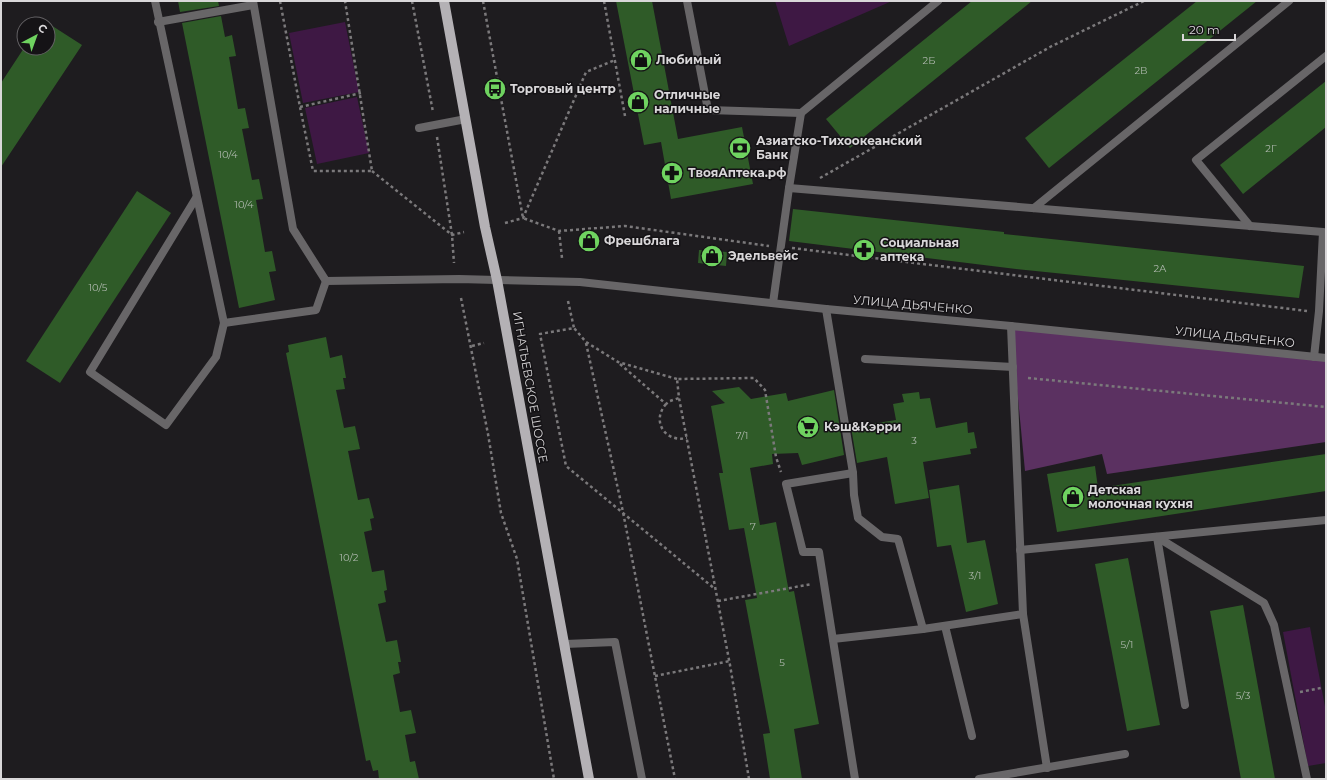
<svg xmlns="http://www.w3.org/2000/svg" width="1327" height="780" font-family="Montserrat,sans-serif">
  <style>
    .green { fill: #3e1844 }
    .forest { fill: #5b3161 }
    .building { fill: #2f5b28 }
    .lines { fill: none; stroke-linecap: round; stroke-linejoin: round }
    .path { stroke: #7b797b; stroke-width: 2.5; stroke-dasharray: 3 3; stroke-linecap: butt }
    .service { stroke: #686668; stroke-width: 8 }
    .minor { stroke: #686668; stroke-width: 8 }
    .primary { stroke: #b4b1b5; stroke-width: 10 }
    .labels { text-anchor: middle; stroke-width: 3; stroke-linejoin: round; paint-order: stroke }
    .number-label { font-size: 10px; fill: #aeb8ad }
    .poi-label { font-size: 12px; font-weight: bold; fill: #d9d7d9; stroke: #151316; text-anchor: start }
    .street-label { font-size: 12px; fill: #d9d7d9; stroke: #151316 }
  </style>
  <rect width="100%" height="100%" fill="#1e1c1f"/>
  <g class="green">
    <path d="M 775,1 L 892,1 L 789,46 Z"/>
    <path d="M 345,22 L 359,92 L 303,103 L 289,33 Z"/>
    <path d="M 357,97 L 369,153 L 317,164 L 305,108 Z"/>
    <path d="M 1310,627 L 1326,712 L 1326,763 L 1308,766 L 1283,632 Z"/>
  </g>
  <path class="forest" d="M 1011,326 L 1326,359 L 1326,442 L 1107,474 L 1102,454 L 1025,471 Z"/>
  <g class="building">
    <path d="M 178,1 L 218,1 L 219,6 L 180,12 Z"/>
    <path d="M 616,1 L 652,1 L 678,139 L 742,127 L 753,184 L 671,199 L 661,142 L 644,145 Z"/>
    <path d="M 972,1 L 1032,1 L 850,148 L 826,119 Z"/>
    <path d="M 1197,1 L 1257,1 L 1049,168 L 1025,138 Z"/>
    <path d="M 221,16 L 225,37 L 232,35 L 236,56 L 229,57 L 238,109 L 245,108 L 249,128 L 242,129 L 252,180 L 259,179 L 263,199 L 256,200 L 265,252 L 272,251 L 276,271 L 269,272 L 275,300 L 239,308 L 182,23 Z"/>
    <path d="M 43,20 L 82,45 L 1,167 L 1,83 L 24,48 L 48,48 L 48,24 L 40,24 Z"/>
    <path d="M 1326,81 L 1326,127 L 1243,194 L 1220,165 Z"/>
    <path d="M 137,191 L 171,213 L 60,383 L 26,361 Z"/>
    <path d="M 793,209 L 1004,232 L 1004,234 L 1304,266 L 1299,298 L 1016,269 L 789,241 Z"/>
    <path d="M 699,250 L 727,252 L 726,266 L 698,263 Z"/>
    <path d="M 326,337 L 330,358 L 342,355 L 346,378 L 343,378 L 345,389 L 336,390 L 344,428 L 355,426 L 360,449 L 348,451 L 358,500 L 369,498 L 374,518 L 370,519 L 372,530 L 364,532 L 372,572 L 384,570 L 387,590 L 384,591 L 386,602 L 378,604 L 386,642 L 397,640 L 401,662 L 398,662 L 400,673 L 393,675 L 400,712 L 411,710 L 416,733 L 405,735 L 410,762 L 415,761 L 419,779 L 379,779 L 378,770 L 373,771 L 370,760 L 366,761 L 286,353 L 289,352 L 288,345 Z"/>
    <path d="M 739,387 L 751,399 L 786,393 L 788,401 L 834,390 L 844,455 L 802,465 L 798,453 L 772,454 L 773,464 L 750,468 L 760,525 L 776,522 L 789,592 L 794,591 L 819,724 L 794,729 L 802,779 L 770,779 L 763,734 L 770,733 L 745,600 L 757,598 L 744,528 L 729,530 L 719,473 L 723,473 L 711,406 L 725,403 L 712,391 Z"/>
    <path d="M 919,392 L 920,399 L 930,398 L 936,428 L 967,422 L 968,433 L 974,432 L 977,448 L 970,449 L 971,454 L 923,462 L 929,498 L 895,504 L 887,457 L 857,463 L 851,427 L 896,420 L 893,404 L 904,402 L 902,394 Z"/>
    <path d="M 1326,454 L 1326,491 L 1057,532 L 1047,474 L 1095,466 L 1098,488 Z"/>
    <path d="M 959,485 L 967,543 L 985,540 L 998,604 L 966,612 L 951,545 L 937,547 L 929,490 Z"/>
    <path d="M 1128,558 L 1160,725 L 1127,731 L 1095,564 Z"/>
    <path d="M 1243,605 L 1275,779 L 1241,779 L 1210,611 Z"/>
  </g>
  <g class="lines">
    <g class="path">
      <path d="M 280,1 L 300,107 L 313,171 L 372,171 L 345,1"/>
      <path d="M 412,1 L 433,112"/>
      <path d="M 483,1 L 523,218 L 559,231 L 625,226 L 769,246"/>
      <path d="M 604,1 L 625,116"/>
      <path d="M 300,107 L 361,93"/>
      <path d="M 437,137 L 452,235 L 454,263"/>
      <path d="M 372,171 L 452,235 L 464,232"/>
      <path d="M 820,178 L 1050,47 L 1144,1"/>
      <path d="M 505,223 L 523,218 L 586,72 L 615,60"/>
      <path d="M 559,231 L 562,258"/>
      <path d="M 792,248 L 1307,311"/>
      <path d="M 461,298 L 488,434 L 501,513 L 517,559 L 554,779"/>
      <path d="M 568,301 L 574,328"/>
      <path d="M 586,343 L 623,512 L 675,779"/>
      <path d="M 472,346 L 484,343"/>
      <path d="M 620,364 L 666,404 L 670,401 L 679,398"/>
      <path d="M 1028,378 L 1326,407"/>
      <path d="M 677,379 L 618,362 L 586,342 L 574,328 L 540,334 L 566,466 L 715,589"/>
      <path d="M 666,404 C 651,421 665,443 687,438"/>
      <path d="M 718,601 L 812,584"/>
      <path d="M 655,676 L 730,661"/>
      <path d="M 1300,692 L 1321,688"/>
      <path d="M 749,779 L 730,665 L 679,398 L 677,379 L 754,378 L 765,390 L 776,457 L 781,472"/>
    </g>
    <g class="service">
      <path d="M 155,1 L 224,323 L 316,310 L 326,281"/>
      <path d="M 253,1 L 293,229 L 326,281 L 459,279 L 497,280"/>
      <path d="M 687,1 L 708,110 L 801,113"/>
      <path d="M 158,22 L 253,5"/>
      <path d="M 419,128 L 466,119"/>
      <path d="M 789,188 L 1323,232 L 1319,311 L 1314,357"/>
      <path d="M 196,198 L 90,372 L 166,425 L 216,357 L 224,323"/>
      <path d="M 1034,208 L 1289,1"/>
      <path d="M 1250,226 L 1196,160 L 1326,56"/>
      <path d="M 773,303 L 789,188 L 801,113 L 938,1"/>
      <path d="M 826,309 L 853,473 L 854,495 L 858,518 L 882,537 L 898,539 L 923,629"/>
      <path d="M 865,359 L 1013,367"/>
      <path d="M 853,473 L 786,484 L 803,552 L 819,552 L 855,779"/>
      <path d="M 1157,537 L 1264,603 L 1274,625 L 1307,779"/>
      <path d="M 1157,537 L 1185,705"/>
      <path d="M 1020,550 L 1326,520"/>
      <path d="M 1023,614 L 1047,768"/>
      <path d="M 945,626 L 972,736"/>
      <path d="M 833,639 L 923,629 L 1023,614 L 1011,326"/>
      <path d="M 565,644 L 615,642 L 642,779"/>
      <path d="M 979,779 L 1125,754"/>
    </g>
    <path class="minor" d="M 497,280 L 580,282 L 826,309 L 1011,326 L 1326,358"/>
    <path class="primary" d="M 444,1 L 485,227 L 497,280 L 589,779"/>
  </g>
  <defs>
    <g id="shop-disc" transform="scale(1.15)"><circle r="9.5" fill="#6fd360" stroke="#151316"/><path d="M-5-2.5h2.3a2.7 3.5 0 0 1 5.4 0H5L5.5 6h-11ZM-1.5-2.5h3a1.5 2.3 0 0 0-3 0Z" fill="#111"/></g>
    <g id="bus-disc" transform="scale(1.15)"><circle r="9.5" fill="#6fd360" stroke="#151316"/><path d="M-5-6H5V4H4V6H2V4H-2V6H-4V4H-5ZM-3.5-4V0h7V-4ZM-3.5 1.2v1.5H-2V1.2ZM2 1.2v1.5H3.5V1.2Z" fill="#111"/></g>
    <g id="bank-disc" transform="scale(1.15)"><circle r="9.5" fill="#6fd360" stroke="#151316"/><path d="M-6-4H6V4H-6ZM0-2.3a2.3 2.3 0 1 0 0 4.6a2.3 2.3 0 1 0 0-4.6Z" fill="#111"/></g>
    <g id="pharmacy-disc" transform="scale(1.15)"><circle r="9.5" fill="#6fd360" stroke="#151316"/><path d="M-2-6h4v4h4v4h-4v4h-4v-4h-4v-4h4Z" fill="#111"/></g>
    <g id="supermarket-disc" transform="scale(1.15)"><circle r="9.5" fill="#6fd360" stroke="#151316"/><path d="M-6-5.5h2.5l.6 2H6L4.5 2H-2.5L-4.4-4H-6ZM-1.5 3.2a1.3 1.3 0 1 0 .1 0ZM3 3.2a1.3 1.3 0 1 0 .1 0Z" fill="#111"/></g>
  </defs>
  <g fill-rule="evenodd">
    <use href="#shop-disc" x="641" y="60"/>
    <use href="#bus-disc" x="495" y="89"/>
    <use href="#shop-disc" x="638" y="102"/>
    <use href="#bank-disc" x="740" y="148"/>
    <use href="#pharmacy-disc" x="672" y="173"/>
    <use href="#shop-disc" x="589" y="241"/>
    <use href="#pharmacy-disc" x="864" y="250"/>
    <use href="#shop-disc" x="712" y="256"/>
    <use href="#supermarket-disc" x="808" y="427"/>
    <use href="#shop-disc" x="1073" y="497"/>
  </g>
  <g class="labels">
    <g class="number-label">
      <text x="929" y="64">2Б</text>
      <text x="1141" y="74">2В</text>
      <text x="1271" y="152">2Г</text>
      <text x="228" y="158">10/4</text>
      <text x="244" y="208">10/4</text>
      <text x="1160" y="272">2А</text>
      <text x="98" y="291">10/5</text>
      <text x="742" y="439">7/1</text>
      <text x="914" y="444">3</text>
      <text x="753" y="530">7</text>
      <text x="349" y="561">10/2</text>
      <text x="975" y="579">3/1</text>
      <text x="1127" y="648">5/1</text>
      <text x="782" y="666">5</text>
      <text x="1243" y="699">5/3</text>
    </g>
    <g class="poi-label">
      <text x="656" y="64">Любимый</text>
      <text x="510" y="93">Торговый центр</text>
      <text x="654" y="99">Отличные<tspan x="654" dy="14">наличные</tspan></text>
      <text x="756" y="145">Азиатско-Тихоокеанский<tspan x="756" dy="14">Банк</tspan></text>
      <text x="688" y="177">ТвояАптека.рф</text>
      <text x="604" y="245">Фрешблага</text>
      <text x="880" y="247">Социальная<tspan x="880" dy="14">аптека</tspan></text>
      <text x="728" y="260">Эдельвейс</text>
      <text x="824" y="431">Кэш&amp;Кэрри</text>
      <text x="1088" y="494">Детская<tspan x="1088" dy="14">молочная кухня</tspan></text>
    </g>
    <g class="street-label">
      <text transform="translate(913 305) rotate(5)" y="4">УЛИЦА ДЬЯЧЕНКО</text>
      <text transform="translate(1235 337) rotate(6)" y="4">УЛИЦА ДЬЯЧЕНКО</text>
      <text transform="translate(530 387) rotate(80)" y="4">ИГНАТЬЕВСКОЕ ШОССЕ</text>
    </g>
  </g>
  <rect width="1327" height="780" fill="none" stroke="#d9d7d9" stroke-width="4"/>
  <g transform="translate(36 36) rotate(41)"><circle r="19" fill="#151316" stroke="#636164"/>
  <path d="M0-3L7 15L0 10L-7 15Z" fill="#6fd360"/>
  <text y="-6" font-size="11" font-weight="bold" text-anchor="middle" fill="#d9d7d9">С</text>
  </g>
  <path d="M1183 34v6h52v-6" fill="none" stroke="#d9d7d9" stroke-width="2"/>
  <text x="1189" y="34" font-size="12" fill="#d9d7d9" stroke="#151316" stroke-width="3" paint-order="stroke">20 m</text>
</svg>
